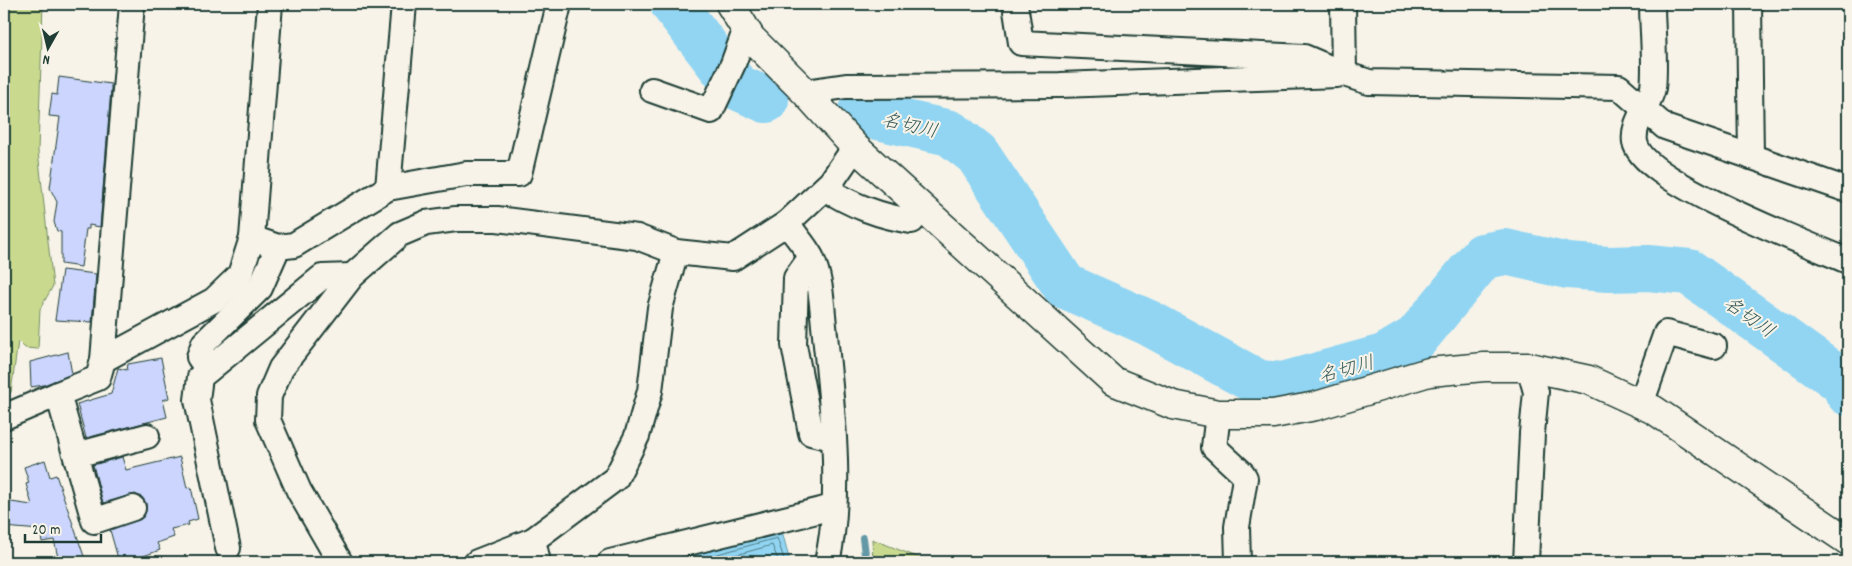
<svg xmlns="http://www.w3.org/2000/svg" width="1852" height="566" font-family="Dekko,'Klee One',sans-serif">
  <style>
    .green { fill: #c9da8f; stroke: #748c62 }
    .water { fill: #91d5f3; stroke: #6398a7 }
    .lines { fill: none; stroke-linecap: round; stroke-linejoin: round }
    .shore { stroke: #4d7a80; stroke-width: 1 }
    .stream { stroke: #6398a7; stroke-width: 8 }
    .river { stroke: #91d5f3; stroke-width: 46 }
    .building { fill: #cbd5fd; stroke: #1f3d34 }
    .street-casing { stroke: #1f3d34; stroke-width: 28 }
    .secondary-casing { stroke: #1f3d34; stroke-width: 31 }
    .street { stroke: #f7f3e8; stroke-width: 24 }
    .secondary { stroke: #f7f3e8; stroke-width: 28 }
    .labels { text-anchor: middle; stroke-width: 4; stroke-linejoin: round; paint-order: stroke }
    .water-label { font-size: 19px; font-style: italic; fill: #365b5a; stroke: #f7f3e8 }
  </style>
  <rect width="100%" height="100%" fill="#f7f3e8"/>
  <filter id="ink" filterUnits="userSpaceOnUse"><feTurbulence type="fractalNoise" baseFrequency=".02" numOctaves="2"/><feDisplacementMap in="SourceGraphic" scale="10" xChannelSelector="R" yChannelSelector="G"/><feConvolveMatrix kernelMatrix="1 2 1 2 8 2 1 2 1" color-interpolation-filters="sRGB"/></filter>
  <g filter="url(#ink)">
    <g class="green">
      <path d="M 4,4 L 43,4 L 38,151 L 53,286 L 40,309 L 38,349 L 25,348 L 18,341 L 11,392 L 4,399 Z"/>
      <path d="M 872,539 L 922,559 L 922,562 L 873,562 Z"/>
    </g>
    <path class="water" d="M 782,531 L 790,562 L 669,562 Z"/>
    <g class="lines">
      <g class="shore">
        <path d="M 688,562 L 777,538 L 785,562"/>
        <path d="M 711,562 L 772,545 L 779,562"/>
      </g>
      <path class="stream" d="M 863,538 L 866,562"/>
      <g class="river">
        <path d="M 673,4 L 737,87 L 766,100"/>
        <path d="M 860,113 L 950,133 L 977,154 L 1065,286 L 1149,323 L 1259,383 L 1283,385 L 1384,357 L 1416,338 L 1483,256 L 1505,252 L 1568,266 L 1608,269 L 1648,268 L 1689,272 L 1843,382 L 1848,393"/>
      </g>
    </g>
    <g class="building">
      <path d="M 59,77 L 111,84 L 111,89 L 100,227 L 89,225 L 89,229 L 86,229 L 81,267 L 61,264 L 61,232 L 57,231 L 54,222 L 57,202 L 50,188 L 60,117 L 49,116 L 52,94 L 57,95 Z"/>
      <path d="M 62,270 L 96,274 L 92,322 L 55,320 Z"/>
      <path d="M 68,352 L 72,374 L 44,385 L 31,387 L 30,362 Z"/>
      <path d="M 161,358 L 169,398 L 163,400 L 167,417 L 86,438 L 77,404 L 111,394 L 118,368 L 127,370 L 128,364 Z"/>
      <path d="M 122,457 L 126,470 L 180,457 L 187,488 L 191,487 L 198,519 L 188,522 L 189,525 L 171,529 L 174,537 L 157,543 L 160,550 L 127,562 L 119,562 L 110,530 L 143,517 L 146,511 L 146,503 L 142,497 L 135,494 L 103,503 L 93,465 Z"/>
      <path d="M 45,460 L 50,477 L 56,475 L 86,562 L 59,562 L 54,540 L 42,542 L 40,530 L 4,527 L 4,501 L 32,505 L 26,484 L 29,483 L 24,467 Z"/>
    </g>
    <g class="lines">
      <g class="street-casing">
        <g id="street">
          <path d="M 132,4 L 103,360 L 214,300 L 240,275 L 252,238 L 278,247 L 294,245 L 388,188 L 466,174 L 519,174 L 559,4"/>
          <path d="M 1015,4 L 1021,43 L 1304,57 L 1344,74 L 1369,82 L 1619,87 L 1665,127 L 1848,190"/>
          <path d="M 1343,4 L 1344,74"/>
          <path d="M 1652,4 C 1652,29 1656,64 1653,88 C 1650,104 1632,122 1635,142 C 1642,181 1810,245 1848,261"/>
          <path d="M 1749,4 L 1751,157"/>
          <path d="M 652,90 L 711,111 L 733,64 L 745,31"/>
          <path d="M 805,92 L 846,86 L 1060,85 L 1337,75"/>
          <path d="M 388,188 L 404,4"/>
          <path d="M 825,188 C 850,205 882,217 912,221"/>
          <path d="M 787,223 L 831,182 L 855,147"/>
          <path d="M 252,238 L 270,4"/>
          <path d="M 811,257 L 796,278 L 794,345 L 811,433 L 833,438"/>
          <path d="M 103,360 L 98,378 L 58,394 L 94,521 L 133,508"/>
          <path d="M 208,370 L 199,357 L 204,343 L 260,288 L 278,247"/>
          <path d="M 1641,404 L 1666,333 L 1714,346"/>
          <path d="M 1218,414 L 1214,447 L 1242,473 L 1245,478 L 1237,527 L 1238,562"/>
          <path d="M 4,417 L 58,394"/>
          <path d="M 76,455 L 147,436"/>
          <path d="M 533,540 L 538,562"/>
          <path d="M 228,548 L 197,400 L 200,377 L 322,277 L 352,276"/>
          <path d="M 340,562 L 299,491 L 268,420 L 269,396 L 281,368 L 352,276 L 400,234 L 426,223 L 456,219 L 497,219 L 637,237 L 676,252 L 733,258 L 787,223 C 794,234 805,245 811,257 C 822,280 822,310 825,335 C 832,405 843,494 827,562"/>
          <path d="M 477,562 L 533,540 L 616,478 L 637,436 L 650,391 L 660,308 L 676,252"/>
          <path d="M 610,562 L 833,507"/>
          <path d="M 1526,562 L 1532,433 L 1536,392 L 1529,367"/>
        </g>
      </g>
      <g class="secondary-casing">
        <path id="secondary" d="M 730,4 L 751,38 L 805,92 L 855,147 L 1113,381 L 1173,405 L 1218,414 L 1273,414 L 1316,406 L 1429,372 L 1484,367 L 1529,367 L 1589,380 L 1654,410 L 1848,541"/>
      </g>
      <use href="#street" class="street"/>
      <use href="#secondary" class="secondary"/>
    </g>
  </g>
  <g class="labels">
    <g class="water-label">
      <text transform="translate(910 124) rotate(13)" y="7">名切川</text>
      <text transform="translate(1750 316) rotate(35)" y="7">名切川</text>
      <text transform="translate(1346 368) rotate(-15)" y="7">名切川</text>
    </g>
  </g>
  <rect width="1852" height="566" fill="none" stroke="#f7f3e8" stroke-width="20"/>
  <rect x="10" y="10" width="1832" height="546" fill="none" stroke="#1f3d34" stroke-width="2" filter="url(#ink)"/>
  <g transform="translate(48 48) rotate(188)" stroke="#f7f3e8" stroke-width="4" paint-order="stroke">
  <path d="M0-4L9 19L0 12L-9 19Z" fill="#1f3d34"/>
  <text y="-8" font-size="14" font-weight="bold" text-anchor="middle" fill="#1f3d34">N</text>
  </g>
  <path d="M25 534v8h76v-8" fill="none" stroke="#1f3d34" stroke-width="2.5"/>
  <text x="32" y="534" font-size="15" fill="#1f3d34" stroke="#f7f3e8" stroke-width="4" paint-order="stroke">20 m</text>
</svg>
